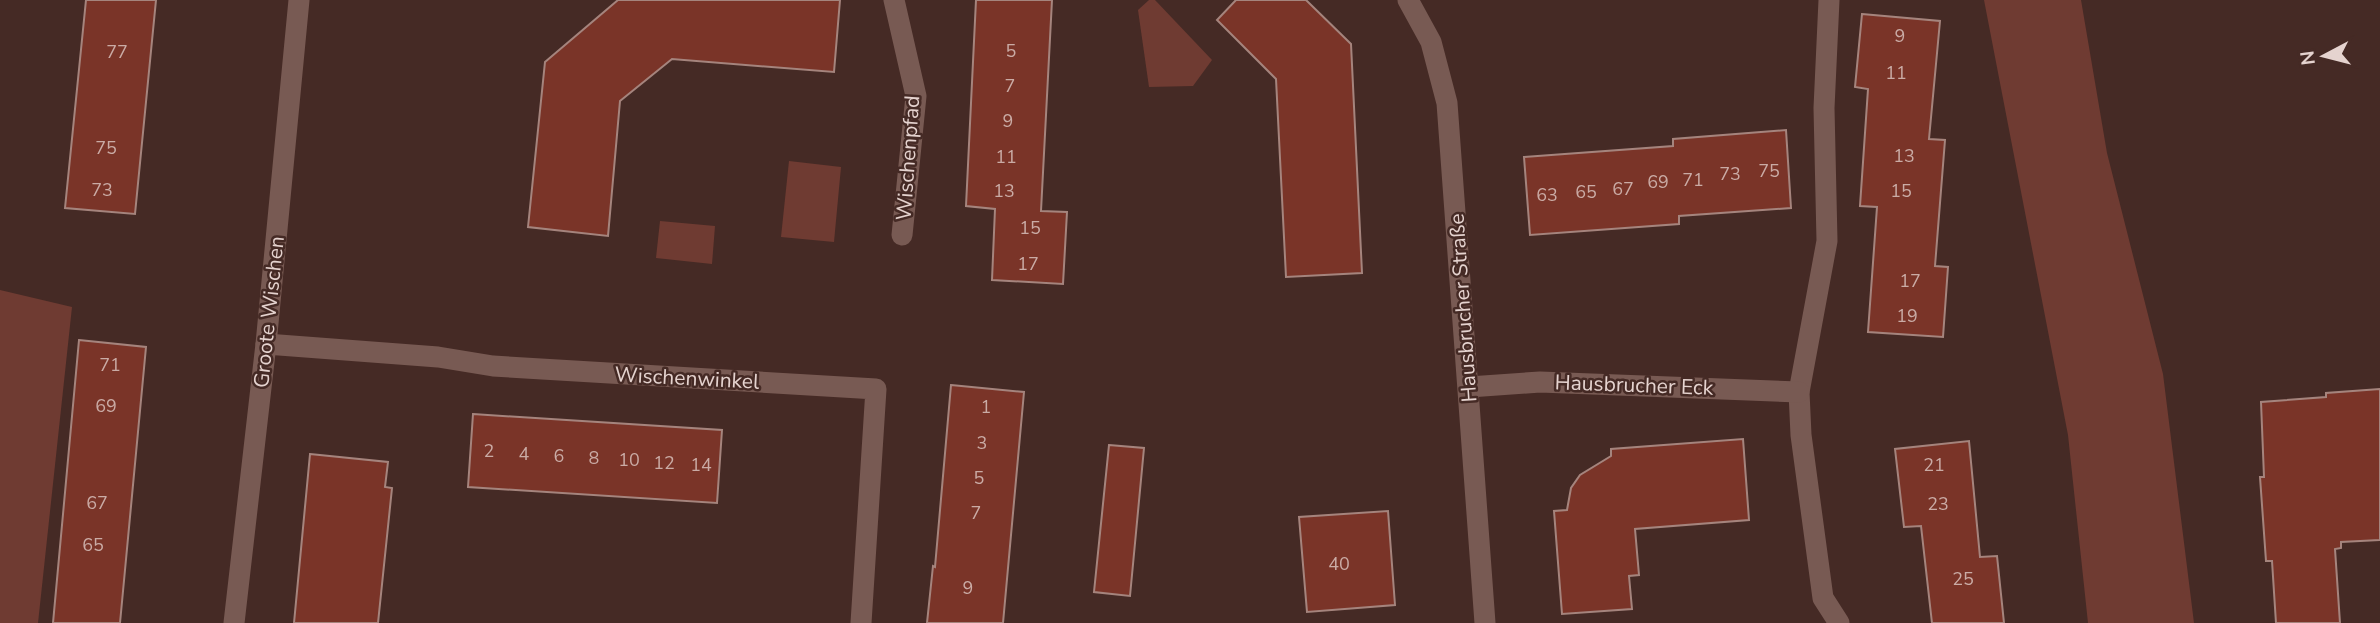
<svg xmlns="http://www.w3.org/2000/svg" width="2380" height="623" font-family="'Nunito Sans',sans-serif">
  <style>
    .green { fill: #6f3b32 }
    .building { fill: #7a3428; stroke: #a5847d; stroke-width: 2 }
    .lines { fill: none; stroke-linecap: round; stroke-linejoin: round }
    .minor { stroke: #785a53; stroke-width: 21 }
    .labels { text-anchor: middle; stroke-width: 5; stroke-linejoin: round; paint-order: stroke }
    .number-label { font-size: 18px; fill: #caaba5 }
    .street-label { font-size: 21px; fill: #e5d3cf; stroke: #452a25 }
  </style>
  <rect width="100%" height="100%" fill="#452a25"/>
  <g class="green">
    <path d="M 1149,0 L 1155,0 L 1212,60 L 1193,86 L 1149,87 L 1138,10 Z"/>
    <path d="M 1984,0 L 2081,0 L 2107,153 L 2163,374 L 2194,623 L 2088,623 L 2068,435 Z"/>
    <path d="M 789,161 L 841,167 L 834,242 L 781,237 Z"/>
    <path d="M 660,221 L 715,226 L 712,264 L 656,258 Z"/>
    <path d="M 0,290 L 72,307 L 38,623 L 0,623 Z"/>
  </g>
  <g class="building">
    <path d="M 86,0 L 156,0 L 135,214 L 65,208 Z"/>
    <path d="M 618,0 L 840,0 L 834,72 L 672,59 L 620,101 L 608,236 L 528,227 L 545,62 Z"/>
    <path d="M 976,0 L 1052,0 L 1041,211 L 1067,212 L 1063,284 L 992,280 L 995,209 L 966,206 Z"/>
    <path d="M 1236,0 L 1306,0 L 1351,44 L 1362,273 L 1286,277 L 1276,79 L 1217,20 Z"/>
    <path d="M 1862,14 L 1940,21 L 1929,139 L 1945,140 L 1935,266 L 1948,267 L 1943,337 L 1868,332 L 1877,207 L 1860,206 L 1868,89 L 1855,87 Z"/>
    <path d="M 1786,130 L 1791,208 L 1679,216 L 1679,224 L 1530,235 L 1524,157 L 1673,146 L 1673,139 Z"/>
    <path d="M 79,340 L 146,347 L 120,623 L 53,623 Z"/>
    <path d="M 951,385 L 1024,392 L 1003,623 L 927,623 L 933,566 L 935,567 Z"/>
    <path d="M 2380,389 L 2380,540 L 2341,542 L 2341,548 L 2335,549 L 2340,623 L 2276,623 L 2272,561 L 2266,561 L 2260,477 L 2264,477 L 2261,402 L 2326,397 L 2326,393 Z"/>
    <path d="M 473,414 L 722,430 L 717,503 L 468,487 Z"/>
    <path d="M 1743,439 L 1749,520 L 1635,529 L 1639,575 L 1629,576 L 1632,609 L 1562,614 L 1554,511 L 1567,510 L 1571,488 L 1580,475 L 1611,456 L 1611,449 Z"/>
    <path d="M 1969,441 L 1980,557 L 1997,556 L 2004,623 L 1932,623 L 1921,526 L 1904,527 L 1895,449 Z"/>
    <path d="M 1109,445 L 1144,448 L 1130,596 L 1094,592 Z"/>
    <path d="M 310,454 L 388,462 L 385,487 L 392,488 L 378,623 L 294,623 Z"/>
    <path d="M 1388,511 L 1395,605 L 1307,612 L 1299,517 Z"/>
  </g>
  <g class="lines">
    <g class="minor">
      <path d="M 894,0 L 916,96 L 902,235"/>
      <path d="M 1408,0 L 1431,42 L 1447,103 L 1485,623"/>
      <path d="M 1829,0 L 1824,108 L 1827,241 L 1799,392 L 1801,435 L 1823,598 L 1839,623"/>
      <path d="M 266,344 L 438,357 L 493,366 L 876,389 L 861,623"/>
      <path d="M 1469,387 L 1540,382 L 1799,392"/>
      <path d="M 234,623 L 266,344 L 299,0"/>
    </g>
  </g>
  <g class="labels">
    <g class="number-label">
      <text x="1900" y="42">9</text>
      <text x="1011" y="57">5</text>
      <text x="117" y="58">77</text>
      <text x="1896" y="79">11</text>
      <text x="1010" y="92">7</text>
      <text x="1008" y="127">9</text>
      <text x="106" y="154">75</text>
      <text x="1904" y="162">13</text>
      <text x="1006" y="163">11</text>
      <text x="1769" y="177">75</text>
      <text x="1730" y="180">73</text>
      <text x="1693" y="186">71</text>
      <text x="1658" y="188">69</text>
      <text x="1623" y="195">67</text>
      <text x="102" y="196">73</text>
      <text x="1004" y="197">13</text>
      <text x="1901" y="197">15</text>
      <text x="1586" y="198">65</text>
      <text x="1547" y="201">63</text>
      <text x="1030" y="234">15</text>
      <text x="1028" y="270">17</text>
      <text x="1910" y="287">17</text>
      <text x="1907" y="322">19</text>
      <text x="110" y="371">71</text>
      <text x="106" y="412">69</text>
      <text x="986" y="413">1</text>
      <text x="982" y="449">3</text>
      <text x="489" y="457">2</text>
      <text x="524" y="460">4</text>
      <text x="559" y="462">6</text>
      <text x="594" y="464">8</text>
      <text x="629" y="466">10</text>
      <text x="664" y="469">12</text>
      <text x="701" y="471">14</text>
      <text x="1934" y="471">21</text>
      <text x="979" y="484">5</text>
      <text x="97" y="509">67</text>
      <text x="1938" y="510">23</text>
      <text x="976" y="519">7</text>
      <text x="93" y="551">65</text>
      <text x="1339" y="570">40</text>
      <text x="1963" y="585">25</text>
      <text x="968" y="594">9</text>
    </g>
    <g class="street-label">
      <text transform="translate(908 158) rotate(-86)" y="7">Wischenpfad</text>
      <text transform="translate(1463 308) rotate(-94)" y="7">Hausbrucher Straße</text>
      <text transform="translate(269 312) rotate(-84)" y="7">Groote Wischen</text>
      <text transform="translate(687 378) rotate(3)" y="7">Wischenwinkel</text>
      <text transform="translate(1634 385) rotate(2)" y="7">Hausbrucher Eck</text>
    </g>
  </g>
  <g transform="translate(2324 56) rotate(263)" stroke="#452a25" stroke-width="5" paint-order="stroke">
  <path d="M0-5L12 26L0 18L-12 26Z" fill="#e5d3cf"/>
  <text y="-10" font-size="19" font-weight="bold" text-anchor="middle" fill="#e5d3cf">N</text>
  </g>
</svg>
